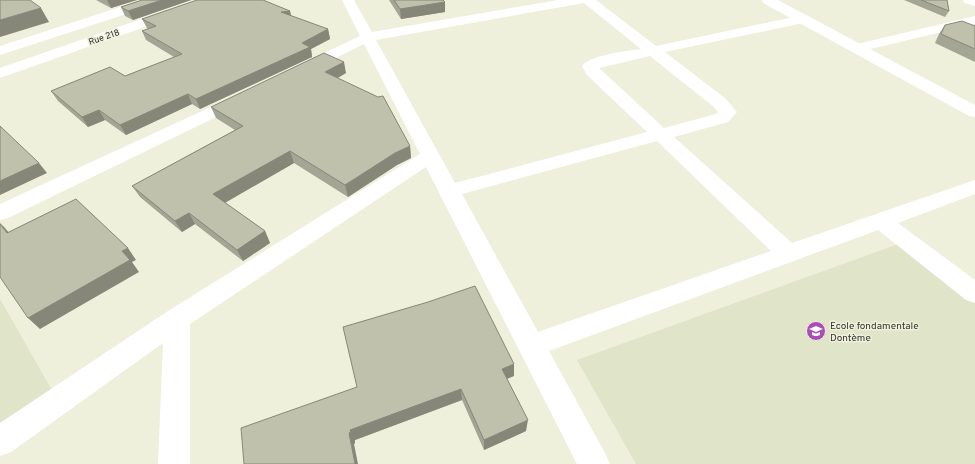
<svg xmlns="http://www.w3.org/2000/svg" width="975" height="464" font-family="Overpass,sans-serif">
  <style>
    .built { fill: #e0e4c8 }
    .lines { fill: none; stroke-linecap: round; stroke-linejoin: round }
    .minor { fill: #fff; fill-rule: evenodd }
    .tertiary { fill: #fff; fill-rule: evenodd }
    .trunk { fill: #fff; fill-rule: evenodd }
    .wall { fill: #a4a695 }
    .shaded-wall { fill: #868779 }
    .building { fill: #bfc1ad; stroke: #868779 }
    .labels { text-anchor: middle; stroke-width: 3; stroke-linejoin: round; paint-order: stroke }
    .far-street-label { font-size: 9px; fill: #35352d; stroke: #eef0db }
    .poi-label { font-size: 10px; fill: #35352d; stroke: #eef0db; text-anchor: start }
  </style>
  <rect width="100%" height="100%" fill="#eef0db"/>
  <g class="built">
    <path d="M 901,243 L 975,301 L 975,464 L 636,464 L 577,360 Z"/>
    <path d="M 0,299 L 53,392 L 0,427 Z"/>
  </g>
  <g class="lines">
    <g class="minor">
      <path d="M 342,0 L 354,0 L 372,32 L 558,0 L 596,0 L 656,46 L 803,15 L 808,16 L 810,19 L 808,22 L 665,52 L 726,99 L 737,112 L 728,122 L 674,137 L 792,243 L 975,180 L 975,194 L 898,223 L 975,280 L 975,303 L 966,300 L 878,230 L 549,351 L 605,453 L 610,464 L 577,464 L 426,167 L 190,324 L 190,464 L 158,464 L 163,343 L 11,452 L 0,456 L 0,423 L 168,311 L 420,154 L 364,44 L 307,72 L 302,74 L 297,72 L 294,69 L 297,66 L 360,36 ZM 584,3 L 641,49 C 627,51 590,55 582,66 L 587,75 L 647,132 L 455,183 L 376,40 ZM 650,56 L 714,107 L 718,112 L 716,114 L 664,128 L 599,68 ZM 657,141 L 771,251 L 538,332 L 462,194 Z"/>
      <path d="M 963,0 L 975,0 L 975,6 L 964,3 Z"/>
      <path d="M 975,16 L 975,24 L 858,52 L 853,51 L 851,48 L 853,45 Z"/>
      <path d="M 239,94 L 245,95 L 247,99 L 245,103 L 8,218 L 0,220 L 0,204 Z"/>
    </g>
    <path class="tertiary" d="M 762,0 L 778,0 L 975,105 L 975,117 L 969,116 L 763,3 Z"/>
    <g class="trunk">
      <path d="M 142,0 L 161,0 L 160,3 L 0,55 L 0,46 Z"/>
      <path d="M 196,0 L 214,0 L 213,3 L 0,78 L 0,68 Z"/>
    </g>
  </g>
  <g class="wall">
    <path d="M 96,0 L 137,0 L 111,8 Z"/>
    <path d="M 162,0 L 191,0 L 133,20 L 125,16 L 121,7 Z"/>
    <path d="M 389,0 L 443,0 L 445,2 L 445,12 L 401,19 Z"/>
    <path d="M 904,0 L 947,0 L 949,11 L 945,17 Z"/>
    <path d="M 290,11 L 291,16 L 328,29 L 330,39 L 311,49 L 312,57 L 200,109 L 192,104 L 126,135 L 105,120 L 88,127 L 58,101 L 51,91 L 125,76 L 174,57 L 146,40 L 142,31 L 148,29 L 147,28 L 142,19 Z"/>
    <path d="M 945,25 L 975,26 L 975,62 L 935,43 L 939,34 Z"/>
    <path d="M 346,73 L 338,78 L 410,146 L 411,158 L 397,165 L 348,197 L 294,163 L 225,203 L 265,231 L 270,243 L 243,261 L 195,224 L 182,232 L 140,197 L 132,186 L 235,130 L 216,118 L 211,107 Z"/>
    <path d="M 514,376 L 507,379 L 526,431 L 484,450 L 462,400 L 355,440 L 355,443 L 354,444 L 241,428 Z"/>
  </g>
  <g class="shaded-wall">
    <path d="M 107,0 L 137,0 L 111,8 Z"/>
    <path d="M 162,0 L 191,0 L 133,20 L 128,11 Z"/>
    <path d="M 445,2 L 445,12 L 401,19 L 400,9 Z"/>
    <path d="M 41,8 L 49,22 L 0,37 L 0,20 Z"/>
    <path d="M 290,11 L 292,20 L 281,12 Z"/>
    <path d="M 328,29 L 330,39 L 311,49 L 312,57 L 200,109 L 196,99 Z"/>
    <path d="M 344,62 L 346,73 L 328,83 L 325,72 Z"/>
    <path d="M 188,94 L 192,104 L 126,135 L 120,125 Z"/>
    <path d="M 99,110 L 105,120 L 88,127 L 82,117 Z"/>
    <path d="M 410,146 L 411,158 L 397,165 L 348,197 L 345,185 L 395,153 Z"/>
    <path d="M 290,151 L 294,163 L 219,206 L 213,194 Z"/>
    <path d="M 39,163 L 47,173 L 0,195 L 0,181 Z"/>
    <path d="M 189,213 L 195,224 L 182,232 L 175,221 Z"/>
    <path d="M 0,223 L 5,228 L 19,245 L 7,233 L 0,224 Z"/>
    <path d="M 265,231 L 270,243 L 243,261 L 237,250 Z"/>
    <path d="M 128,248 L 136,260 L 132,262 L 139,272 L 40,329 L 28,318 L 122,251 Z"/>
    <path d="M 514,364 L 514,376 L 501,381 L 502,369 Z"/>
    <path d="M 461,389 L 462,400 L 355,440 L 355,443 L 354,444 L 358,464 L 355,464 L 349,433 L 350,430 Z"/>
    <path d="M 528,420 L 526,431 L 484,450 L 484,440 Z"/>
  </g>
  <g class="building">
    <path d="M 0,0 L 30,0 L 41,8 L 0,20 Z"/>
    <path d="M 142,0 L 162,0 L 128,11 L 121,7 Z"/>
    <path d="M 197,0 L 263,0 L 290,11 L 281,12 L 328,29 L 302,43 L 310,47 L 196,99 L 188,94 L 120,125 L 99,110 L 82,117 L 51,91 L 110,67 L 125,76 L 182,54 L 142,31 L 156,26 L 142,19 Z"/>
    <path d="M 394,0 L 443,0 L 445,2 L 400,9 Z"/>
    <path d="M 921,0 L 947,0 L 949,11 Z"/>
    <path d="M 962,21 L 975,26 L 975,49 L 941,34 L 945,25 Z"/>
    <path d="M 324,53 L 344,62 L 325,72 L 378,97 L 383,96 L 410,146 L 395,153 L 345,185 L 290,151 L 213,194 L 265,231 L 237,250 L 189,213 L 175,221 L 132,186 L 243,126 L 211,107 Z"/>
    <path d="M 0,126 L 39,163 L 0,181 Z"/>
    <path d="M 76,199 L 128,248 L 122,251 L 130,260 L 28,318 L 0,277 L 0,224 L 7,233 Z"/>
    <path d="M 475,286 L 514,364 L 502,369 L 528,420 L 484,440 L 461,389 L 350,430 L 351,432 L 349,433 L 355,464 L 244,464 L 241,428 L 357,387 L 343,327 L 428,302 Z"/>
  </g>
  <defs>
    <g id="school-disc" transform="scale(1)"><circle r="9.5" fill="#aa4db7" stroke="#eef0db"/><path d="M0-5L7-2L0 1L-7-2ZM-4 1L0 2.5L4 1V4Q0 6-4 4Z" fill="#fff"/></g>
  </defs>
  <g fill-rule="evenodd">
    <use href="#school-disc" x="816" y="331"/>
  </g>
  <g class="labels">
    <g class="far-street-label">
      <text transform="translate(104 37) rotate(-19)" y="3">Rue 218</text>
    </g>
    <g class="poi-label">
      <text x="830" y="329">Ecole fondamentale<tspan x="830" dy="12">Dontème</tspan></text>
    </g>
  </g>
</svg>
